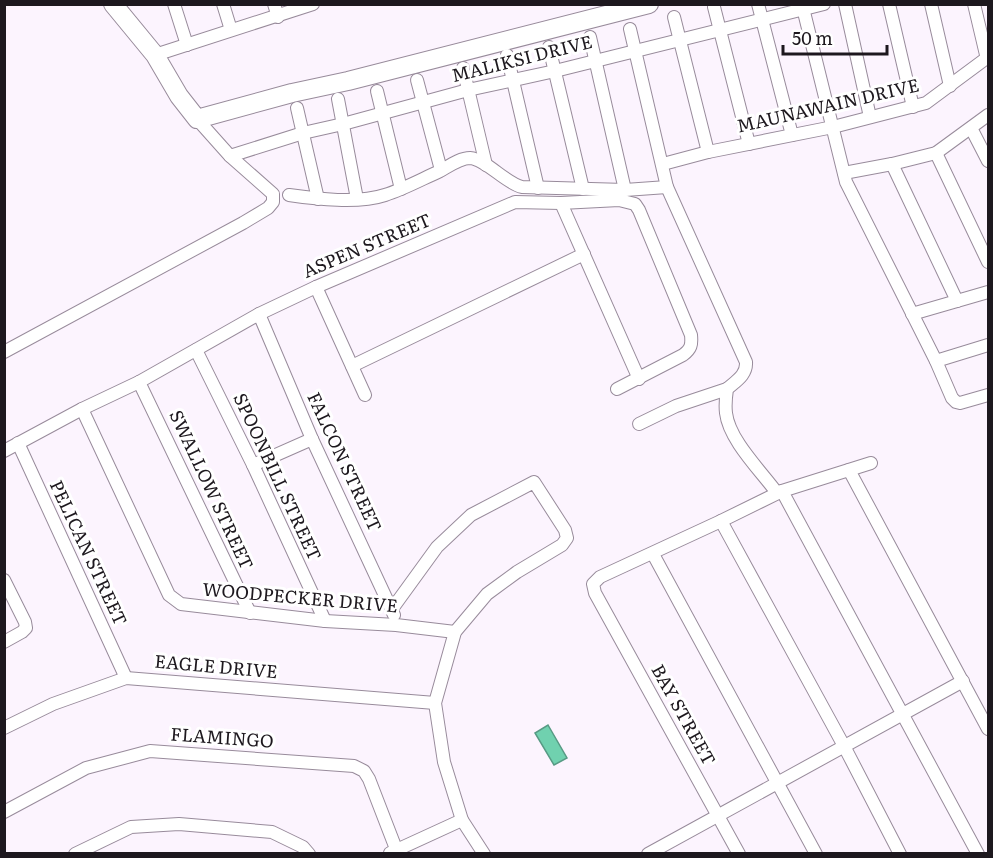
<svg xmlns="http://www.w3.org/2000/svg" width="993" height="858" font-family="Literata,serif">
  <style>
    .water { fill: #70d1af; stroke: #579a84; stroke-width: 1.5 }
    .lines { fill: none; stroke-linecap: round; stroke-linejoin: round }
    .street-casing { stroke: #988b9b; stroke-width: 14 }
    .secondary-casing { stroke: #988b9b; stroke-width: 20 }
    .street { stroke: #fff; stroke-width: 12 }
    .secondary { stroke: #fff; stroke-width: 18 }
    .labels { text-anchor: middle; stroke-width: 6; stroke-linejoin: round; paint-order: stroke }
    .street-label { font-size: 18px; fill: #1d181e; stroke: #fff }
  </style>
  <rect width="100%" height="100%" fill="#fcf4fe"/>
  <path class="water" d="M 548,725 L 567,758 L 554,765 L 535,733 Z"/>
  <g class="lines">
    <g class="street-casing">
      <g id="street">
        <path d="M 174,4 L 187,45"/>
        <path d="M 223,4 L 231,30"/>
        <path d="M 274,4 L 278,17"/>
        <path d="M 758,4 L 792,135"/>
        <path d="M 802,4 L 846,182 L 936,361 L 952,398 L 956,402 L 960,403 L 988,395"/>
        <path d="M 845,4 L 870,117"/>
        <path d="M 889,4 L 913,107"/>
        <path d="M 931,4 L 950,86"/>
        <path d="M 974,4 L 987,59"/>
        <path d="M 714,7 L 749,144"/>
        <path d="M 674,17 L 708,152"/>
        <path d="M 630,29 L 667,187 L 746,362 C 747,375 736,381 727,389 C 726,396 725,405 726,413 C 729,440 761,471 777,493"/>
        <path d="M 590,37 L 625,190"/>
        <path d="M 549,47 L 583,189"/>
        <path d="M 155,55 L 313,4"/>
        <path d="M 507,55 L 538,188"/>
        <path d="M 463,68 L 486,165"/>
        <path d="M 417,80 L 441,170"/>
        <path d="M 377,91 L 401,189"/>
        <path d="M 338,99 L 357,199"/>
        <path d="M 297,108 L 318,199"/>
        <path d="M 971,128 L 988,161"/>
        <path d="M 936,153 L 988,262"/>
        <path d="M 230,156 L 303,133 L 343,124 L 468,90 L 555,71 L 824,4"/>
        <path d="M 663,164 L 708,152 L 833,127 L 926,103 L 988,57"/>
        <path d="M 892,164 L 957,301"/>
        <path d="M 844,173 L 892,164 L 936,153 L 988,115"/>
        <path d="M 289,195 C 317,199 358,204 385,195 C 404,189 422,179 440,171 C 449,166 460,158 470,158 C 486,159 505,183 522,187 L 625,190 L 667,187"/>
        <path d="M 561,203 L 639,379"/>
        <path d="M 316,287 L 365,395"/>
        <path d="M 259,314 L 312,439 L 394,615"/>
        <path d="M 912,314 L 988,292"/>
        <path d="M 196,350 L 253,465 L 325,621"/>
        <path d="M 4,352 L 243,223 L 268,208 L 273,202 L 273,194 L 230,156 L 197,119"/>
        <path d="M 936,361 L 988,345"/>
        <path d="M 352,366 L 584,254"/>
        <path d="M 139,382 L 250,613"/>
        <path d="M 82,409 L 169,595 L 181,604 L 325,621 L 396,625 L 455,632"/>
        <path d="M 639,424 L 676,406 L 727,389"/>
        <path d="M 18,443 L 126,678"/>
        <path d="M 4,451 L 82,409 L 139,382 L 259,314 L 316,287 L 515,202 L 561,203 L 619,200 L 635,204 L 639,210 L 691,335 C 692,345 691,349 683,355 L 617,389"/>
        <path d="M 253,465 L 312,439"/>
        <path d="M 849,470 L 988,729"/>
        <path d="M 782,491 L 978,854"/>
        <path d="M 721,521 L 844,746 L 900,854"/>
        <path d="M 653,554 L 816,854"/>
        <path d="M 4,580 L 25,622 L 26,628 L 22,632 L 4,642"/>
        <path d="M 392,609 L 437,547 L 471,515 L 534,482 L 565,530 L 567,538 L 562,545 L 517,572 L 487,594 L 455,632 L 435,703 L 444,762 L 462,820 L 484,854"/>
        <path d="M 4,728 L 53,704 L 126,678 L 435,703"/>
        <path d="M 4,812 L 86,768 L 150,751 L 354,766 L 364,771 L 369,779 L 398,854"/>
        <path d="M 390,853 L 462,820"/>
        <path d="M 75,854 L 131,827 L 179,824 L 272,832 L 303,847 L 309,854"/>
        <path d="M 648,854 L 963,681"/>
        <path d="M 739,854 L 595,593 L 593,584 L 600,577 L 721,521 L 782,491 L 871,463"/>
      </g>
    </g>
    <g class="secondary-casing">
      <path id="secondary" d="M 113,4 L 155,55 L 179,96 L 197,119 L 292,93 L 348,81 L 649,4"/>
    </g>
    <use href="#street" class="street"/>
    <use href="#secondary" class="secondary"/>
  </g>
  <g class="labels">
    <g class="street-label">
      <text transform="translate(522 59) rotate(-14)" y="6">MALIKSI DRIVE</text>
      <text transform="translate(828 106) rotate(-13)" y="6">MAUNAWAIN DRIVE</text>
      <text transform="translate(367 246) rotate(-23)" y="6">ASPEN STREET</text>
      <text transform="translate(344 462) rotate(65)" y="6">FALCON STREET</text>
      <text transform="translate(277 477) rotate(65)" y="6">SPOONBILL STREET</text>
      <text transform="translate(211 490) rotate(65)" y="6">SWALLOW STREET</text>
      <text transform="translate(88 553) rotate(65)" y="6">PELICAN STREET</text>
      <text transform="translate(300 598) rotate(5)" y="6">WOODPECKER DRIVE</text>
      <text transform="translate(216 667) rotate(5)" y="6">EAGLE DRIVE</text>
      <text transform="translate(683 715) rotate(61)" y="6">BAY STREET</text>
      <text transform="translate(222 738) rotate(4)" y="6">FLAMINGO</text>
    </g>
  </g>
  <rect width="993" height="858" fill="none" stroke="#1d181e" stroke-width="12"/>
  <path d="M783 45v9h104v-9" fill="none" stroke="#1d181e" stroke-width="3"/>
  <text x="792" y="45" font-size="18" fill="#1d181e" stroke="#ffffff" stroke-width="4.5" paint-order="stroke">50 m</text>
</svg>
